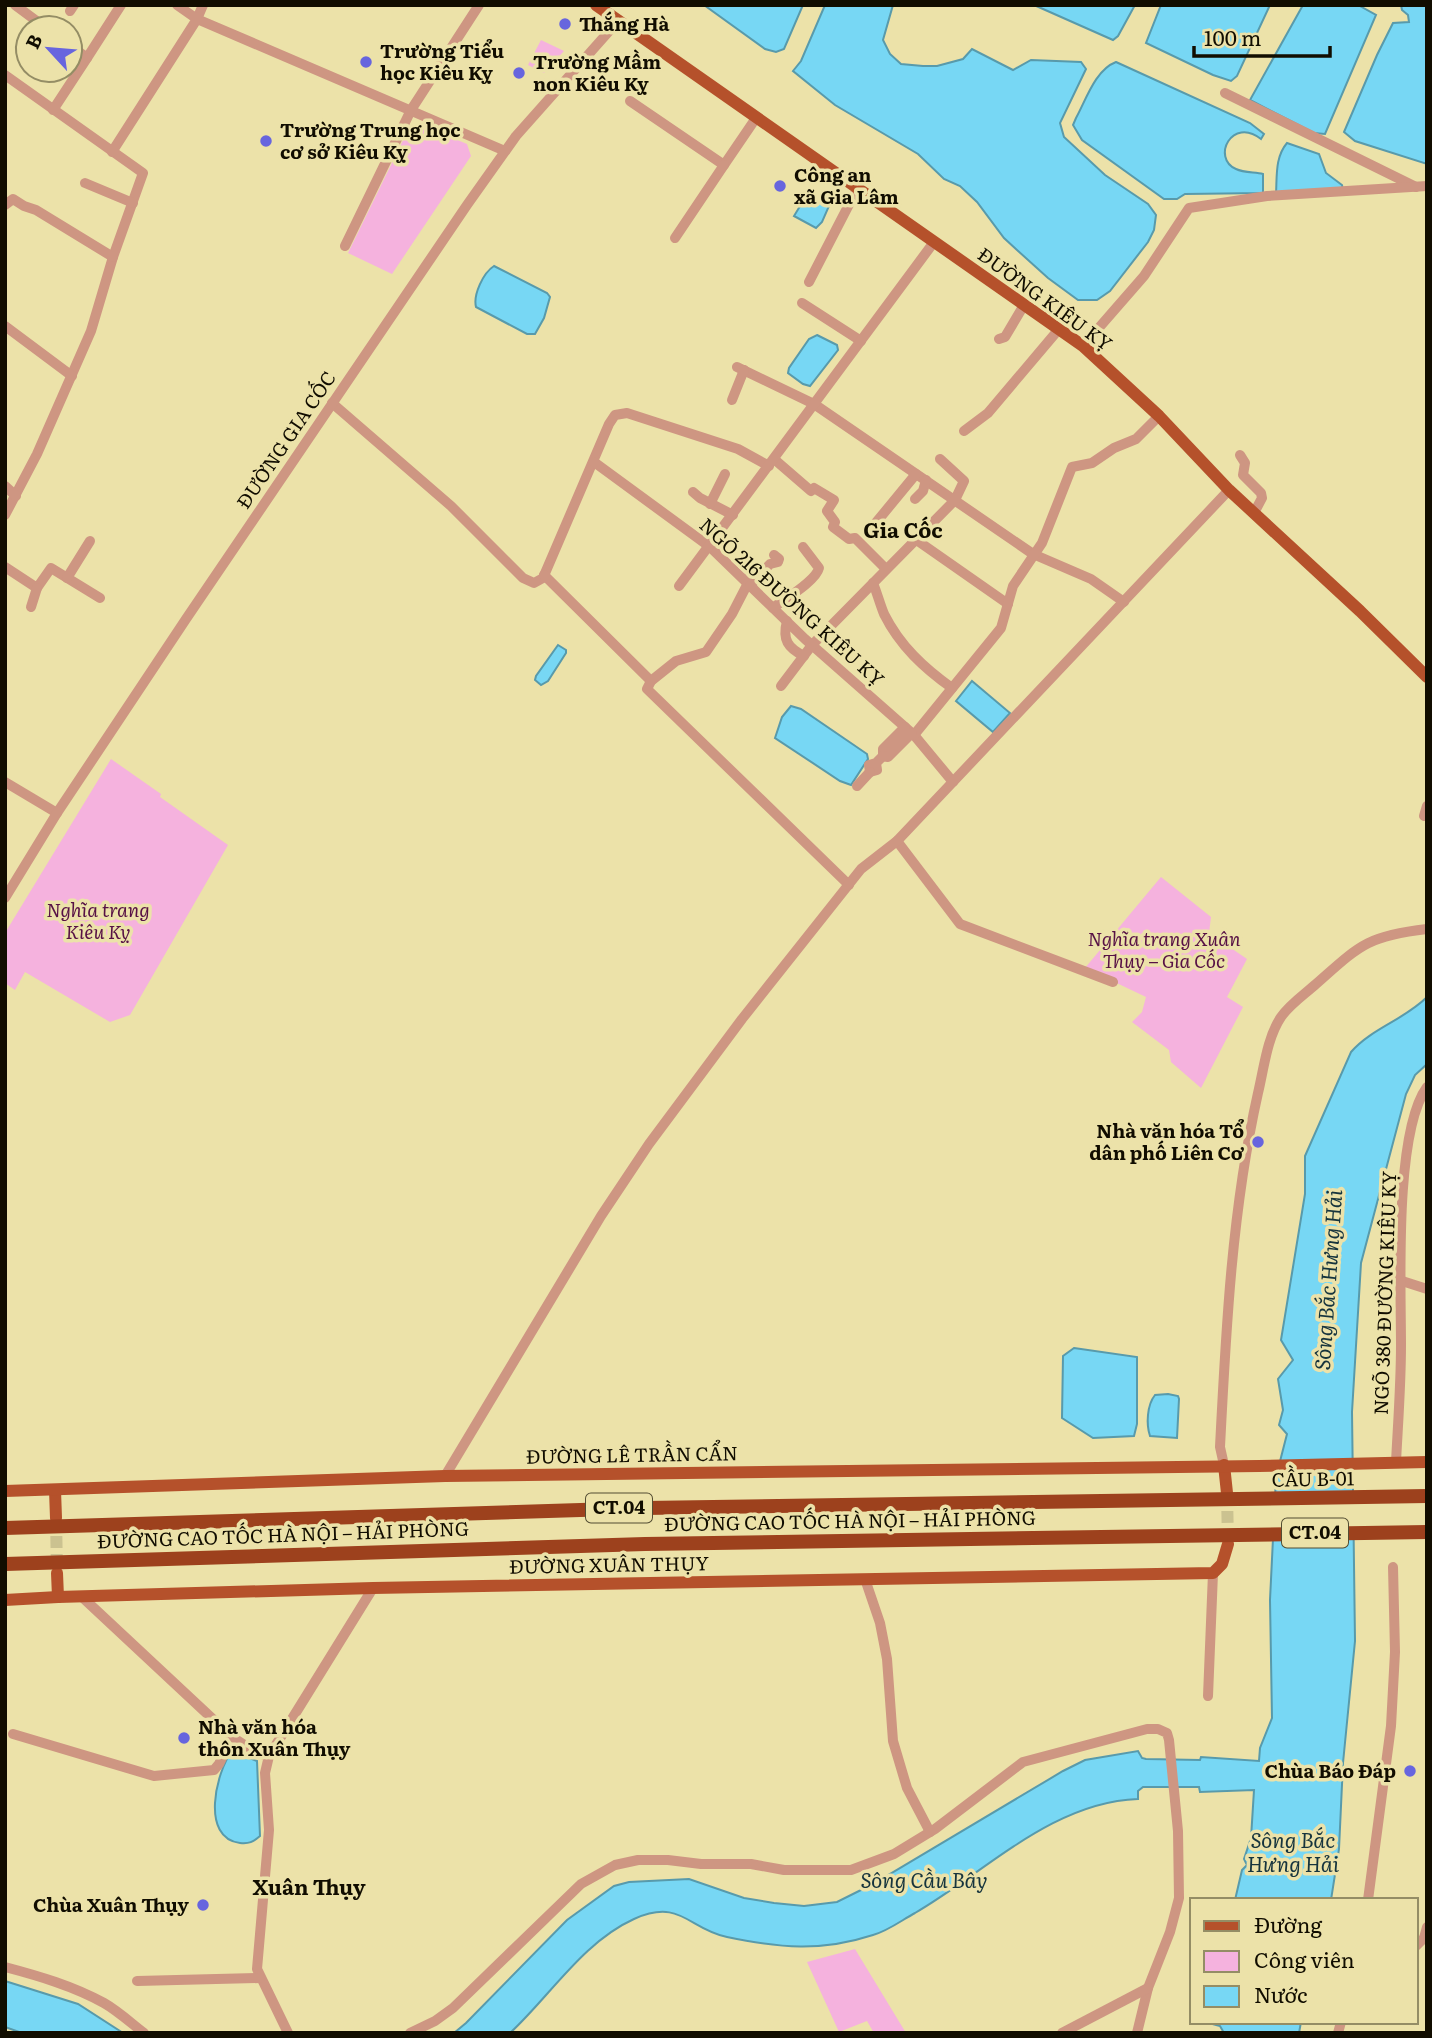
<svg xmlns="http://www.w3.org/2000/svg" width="1432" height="2038" font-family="Literata,serif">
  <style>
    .green { fill: #f5b2de }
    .water { fill: #77d7f4; stroke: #589aab; stroke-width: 2 }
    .pier { fill: #ece2a9 }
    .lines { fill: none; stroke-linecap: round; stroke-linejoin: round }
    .major-tunnel { stroke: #cbc290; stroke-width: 12; stroke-dasharray: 12 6; stroke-linecap: butt }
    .minor { stroke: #ce9682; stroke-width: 10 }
    .major { stroke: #b5512b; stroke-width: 12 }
    .highway { stroke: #9d411d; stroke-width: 14 }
    .poi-dot { fill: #6765de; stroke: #ece2a9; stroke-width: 2.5 }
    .labels { text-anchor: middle; stroke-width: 7; stroke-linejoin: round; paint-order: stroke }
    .shield { fill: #ece2a9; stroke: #534d33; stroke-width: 2 }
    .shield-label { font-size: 18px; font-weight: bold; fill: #110d00 }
    .poi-label { font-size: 19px; font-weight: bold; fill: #110d00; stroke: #ece2a9; text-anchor: start }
    .street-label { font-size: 19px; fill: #110d00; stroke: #ece2a9 }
    .park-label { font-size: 19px; font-style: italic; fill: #571145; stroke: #ece2a9 }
    .neighbourhood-label { font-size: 21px; font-weight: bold; fill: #110d00; stroke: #ece2a9 }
    .water-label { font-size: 21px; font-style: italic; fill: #16343d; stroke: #ece2a9 }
  </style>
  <rect width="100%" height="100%" fill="#ece2a9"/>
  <g class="green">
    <path d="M 541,40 L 564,51 L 544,73 L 528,65 Z"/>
    <path d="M 421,125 L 467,144 L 471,156 L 392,274 L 348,253 L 410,126 Z"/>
    <path d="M 111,759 L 161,794 L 160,797 L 228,845 L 130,1015 L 110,1022 L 25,972 L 15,990 L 5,983 L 5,933 Z"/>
    <path d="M 1161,877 L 1211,917 L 1209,933 L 1247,959 L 1227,997 L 1243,1007 L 1201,1088 L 1171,1062 L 1169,1050 L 1132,1022 L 1142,1012 L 1146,997 L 1085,968 Z"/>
    <path d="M 855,1949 L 906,2033 L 874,2033 L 867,2021 L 839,2032 L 807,1962 Z"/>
  </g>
  <g class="water">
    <path d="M 704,5 L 803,5 L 784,49 L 776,52 L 765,49 Z"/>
    <path d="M 825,5 L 893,5 L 883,40 L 890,54 L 901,64 L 923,66 L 937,66 L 963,59 L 972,49 L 1013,70 L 1031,60 L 1081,62 L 1086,69 L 1060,123 L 1064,137 L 1105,175 L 1148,204 L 1156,215 L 1154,230 L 1148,242 L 1110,291 L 1097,300 L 1078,300 L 1048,278 L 1017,250 L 1004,238 L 977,202 L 960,186 L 944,179 L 918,154 L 835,105 L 793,71 L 801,61 Z"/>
    <path d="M 1034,5 L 1135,5 L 1118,36 L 1113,40 Z"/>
    <path d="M 1161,5 L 1270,5 L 1237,76 L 1231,81 L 1213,75 L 1146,43 Z"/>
    <path d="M 1303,5 L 1358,5 L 1376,15 L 1325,134 L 1314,133 L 1250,100 Z"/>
    <path d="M 1401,5 L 1427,5 L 1427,164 L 1355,141 L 1344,132 L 1377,55 L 1393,23 L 1409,22 L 1408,15 L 1402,10 Z"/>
    <path d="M 1116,62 L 1250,123 L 1264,134 L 1261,139 C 1232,116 1211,158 1236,169 C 1244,173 1255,172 1263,174 L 1263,193 L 1185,194 L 1177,199 L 1164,199 L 1082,140 L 1073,125 L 1076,118 C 1086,100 1095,70 1116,62 Z"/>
    <path d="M 1287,143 L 1319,154 L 1326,173 L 1342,185 L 1343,190 L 1276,194 C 1277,176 1275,157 1287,143 Z"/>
    <path d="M 808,193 L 829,206 L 822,222 L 816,228 L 794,216 Z"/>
    <path d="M 494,266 L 547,293 L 550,297 L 544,318 L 535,334 L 527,334 L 476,307 C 473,295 483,273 494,266 Z"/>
    <path d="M 817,335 L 837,345 L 838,350 L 810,386 L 803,384 L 788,373 L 789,368 L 809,339 Z"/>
    <path d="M 558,645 L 566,650 L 566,653 L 548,681 L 541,685 L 535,680 L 536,676 Z"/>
    <path d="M 972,681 L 1010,713 L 993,732 L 956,701 Z"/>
    <path d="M 791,706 L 801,709 L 867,754 L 868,759 L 851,785 L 840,781 L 775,738 L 782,717 Z"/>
    <path d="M 1427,997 L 1427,1064 L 1415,1075 L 1406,1094 L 1361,1263 L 1352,1412 L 1355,1641 L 1343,1763 L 1339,1849 L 1331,1900 L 1235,1900 L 1242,1870 L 1247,1865 L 1244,1859 L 1251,1838 L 1254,1790 L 1200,1792 L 1199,1787 L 1143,1787 L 1138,1791 L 1138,1799 C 1052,1802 986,1872 915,1913 C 902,1920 888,1931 873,1935 C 821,1952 780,1948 727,1937 C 688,1929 681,1898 634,1919 C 583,1942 550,1996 510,2033 L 454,2033 L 466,2023 L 567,1920 L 614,1886 L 629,1882 L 689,1879 L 744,1898 L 774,1903 L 804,1906 L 837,1902 L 873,1884 L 1063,1771 L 1085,1760 L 1138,1751 L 1142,1758 L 1146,1759 L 1200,1760 L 1201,1757 L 1259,1761 L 1260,1748 L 1272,1718 L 1270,1600 L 1276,1477 L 1287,1434 L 1279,1425 L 1283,1410 L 1278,1379 L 1293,1360 L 1281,1340 L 1305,1194 L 1305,1156 L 1351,1052 C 1372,1028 1404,1020 1427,997 Z"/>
    <path d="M 1074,1348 L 1137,1357 L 1137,1424 L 1134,1436 L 1093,1438 L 1062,1418 L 1063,1356 Z"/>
    <path d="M 1168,1394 L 1178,1396 L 1179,1399 L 1177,1438 L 1150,1436 C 1146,1424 1147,1405 1155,1395 Z"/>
    <path d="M 232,1751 L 257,1761 L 260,1836 C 253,1842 249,1844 240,1843 C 200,1838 216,1772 232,1751 Z"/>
    <path d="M 5,1981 L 78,2004 L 123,2033 L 22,2033 L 5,2027 Z"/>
    <path d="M 1205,2022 L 1301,2022 L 1299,2033 L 1224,2033 L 1220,2026 Z"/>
  </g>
  <path class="pier" d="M 1357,1497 L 1357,1533 L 1271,1534 L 1272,1499 Z"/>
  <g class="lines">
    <g class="major-tunnel">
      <path d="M 1227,1493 L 1228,1543"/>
      <path d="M 56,1518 L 57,1572"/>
    </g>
    <g class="minor">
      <path d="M 15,5 L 46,28"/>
      <path d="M 203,5 L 197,19 L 505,151"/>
      <path d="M 70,11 L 74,5"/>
      <path d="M 70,45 L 87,58 L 121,5"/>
      <path d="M 5,75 L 143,173 L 113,257 L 91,331 L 37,454 L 5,515"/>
      <path d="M 1225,93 L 1416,187"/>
      <path d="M 630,101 L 724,165 L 756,118"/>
      <path d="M 53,110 L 87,58"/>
      <path d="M 112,152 L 197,19 L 177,5"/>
      <path d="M 85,183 L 133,203"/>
      <path d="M 5,205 L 13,199 L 24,206 L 36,210 L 113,257"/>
      <path d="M 675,238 L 724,165"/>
      <path d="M 345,246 L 411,110 L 479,5"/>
      <path d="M 809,282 L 857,189"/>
      <path d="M 802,303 L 861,341"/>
      <path d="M 5,326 L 72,376"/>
      <path d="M 999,339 L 1005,337 L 1024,305"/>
      <path d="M 1083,346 L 1144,276 L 1189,208 L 1267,196 L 1427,186"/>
      <path d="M 737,367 L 814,404 L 1033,554 L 1091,579 L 1124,602"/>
      <path d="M 732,400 L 744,370"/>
      <path d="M 332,403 L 451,506 L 523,578 L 534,583 L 543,578 L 609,424 L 615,415 L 627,413 L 738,449 L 769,466"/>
      <path d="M 964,431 L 988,413 L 1059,329"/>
      <path d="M 1240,455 L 1245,463 L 1243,475 L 1261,493 L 1262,498 L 1254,513"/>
      <path d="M 774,459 L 811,491 L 814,488 L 834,500 L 827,511 L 835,522 L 833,527 L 849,539 L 855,538 L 886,569"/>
      <path d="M 594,462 L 710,547 L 805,639 L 914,735 L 953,782"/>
      <path d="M 5,486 L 16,496"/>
      <path d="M 693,492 L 700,498 L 733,515"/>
      <path d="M 915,499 L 923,491 L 926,480"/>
      <path d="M 710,504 L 725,474"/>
      <path d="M 874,525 L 916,474"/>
      <path d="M 915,539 L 1008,604"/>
      <path d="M 5,567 L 37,588 L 51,568 L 100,598"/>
      <path d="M 544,575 L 651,681"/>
      <path d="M 67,578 L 90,541"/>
      <path d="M 748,583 L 732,614 L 706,652 L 676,661 L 651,681 L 647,689 L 849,885"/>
      <path d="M 873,583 C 877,593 880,604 884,614 C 900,646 924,668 952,688"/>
      <path d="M 679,586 L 934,242"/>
      <path d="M 750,586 L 770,564 L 778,562 L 779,559 L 774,555"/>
      <path d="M 31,607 L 37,588"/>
      <path d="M 773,608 C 785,599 816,581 819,568 L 803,547"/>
      <path d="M 787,621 C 782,640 788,648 804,656"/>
      <path d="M 781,686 L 812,645 L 955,500 L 964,481 L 940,459"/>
      <path d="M 914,735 L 1001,628 L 1013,586 L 1042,543 L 1072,467 L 1092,463 L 1114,448 L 1136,439 L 1159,416"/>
      <path d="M 883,756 L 883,749 L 905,727"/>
      <path d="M 876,763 L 877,770 L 870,772 L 869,765 L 876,763 L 883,756 L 888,757 L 912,733"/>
      <path d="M 5,782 L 57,813"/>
      <path d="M 857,786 L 870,772"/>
      <path d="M 1424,816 L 1427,806"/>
      <path d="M 897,841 L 960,924 L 1113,982"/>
      <path d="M 5,898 L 57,813 L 186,619 L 467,205 L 516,136 L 619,20"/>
      <path d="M 1399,1280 L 1427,1289"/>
      <path d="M 1396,1462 C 1398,1423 1401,1384 1401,1345 C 1401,1286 1394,1132 1427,1087"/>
      <path d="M 1224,1465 L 1220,1447 C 1226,1328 1232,1209 1258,1093 C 1264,1068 1267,1038 1281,1017 C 1290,1004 1305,994 1316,984 C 1360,945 1367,936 1427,929"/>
      <path d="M 445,1476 L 601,1216 L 649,1144 L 742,1019 L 861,869 L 897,841 L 1229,490"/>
      <path d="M 865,1579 L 880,1623 L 887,1659 L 893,1741 L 907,1788 L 930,1832"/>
      <path d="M 81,1596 L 232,1737 L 257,1753 L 269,1756 L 265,1773 L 269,1830 L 257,1969 L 288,2033"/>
      <path d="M 1208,1696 L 1213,1573"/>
      <path d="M 13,1734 L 154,1776 L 214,1770 L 219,1764 L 232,1737"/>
      <path d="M 269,1756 L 373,1588"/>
      <path d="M 1368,1900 L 1391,1726 L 1395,1652 L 1393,1567"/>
      <path d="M 1416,1946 L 1424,1938 L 1427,1927"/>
      <path d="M 5,1967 C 39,1976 73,1986 104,2003 C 118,2011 131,2023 144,2033"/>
      <path d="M 137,1981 L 260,1978"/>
      <path d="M 410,2033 L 435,2021 L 453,2008 L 581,1884 L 615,1865 L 638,1860 L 668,1860 L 701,1864 L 751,1864 L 784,1870 L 851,1870 L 894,1854 L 935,1829 L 1023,1762 L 1147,1729 L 1158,1729 L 1167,1733 L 1169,1740 L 1178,1831 L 1179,1898 L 1170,1932 L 1148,1988 L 1137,2033"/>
      <path d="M 1062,2033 L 1148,1988"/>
      <path d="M 1338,2033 L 1341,2022"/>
    </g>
    <g class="major">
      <path d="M 596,5 L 1083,346 L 1159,416 L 1229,490 L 1360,611 L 1427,677"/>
      <path d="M 1224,1465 L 1227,1493"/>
      <path d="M 55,1490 L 56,1518"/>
      <path d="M 5,1491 L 445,1476 L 1259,1466 L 1427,1462"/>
      <path d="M 57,1573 L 58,1597"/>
      <path d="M 5,1600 L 58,1597 L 373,1588 L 1213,1573 L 1222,1564 L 1228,1544"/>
    </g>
    <g class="highway">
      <path d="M 5,1528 L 645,1508 L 1427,1496"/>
      <path d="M 5,1564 L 645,1544 L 1427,1532"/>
    </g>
  </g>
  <g class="poi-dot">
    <circle cx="565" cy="24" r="7"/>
    <circle cx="366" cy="62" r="7"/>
    <circle cx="519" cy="73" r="7"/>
    <circle cx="266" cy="141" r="7"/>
    <circle cx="780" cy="186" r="7"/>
    <circle cx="1258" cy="1142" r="7"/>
    <circle cx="184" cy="1738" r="7"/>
    <circle cx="1410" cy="1771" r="7"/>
    <circle cx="203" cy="1905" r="7"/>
  </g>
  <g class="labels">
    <g class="shield">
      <rect x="586" y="1493.5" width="66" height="29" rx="5"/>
      <rect x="1282" y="1518.5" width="66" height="29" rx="5"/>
    </g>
    <g class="shield-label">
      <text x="619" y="1514">CT.04</text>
      <text x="1315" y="1539">CT.04</text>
    </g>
    <g class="poi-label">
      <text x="579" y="31">Thắng Hà</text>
      <text x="380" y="58">Trường Tiểu<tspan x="380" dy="22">học Kiêu Kỵ</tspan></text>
      <text x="533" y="69">Trường Mầm<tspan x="533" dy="22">non Kiêu Kỵ</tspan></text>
      <text x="280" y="137">Trường Trung học<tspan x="280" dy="22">cơ sở Kiêu Kỵ</tspan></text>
      <text x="794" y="182">Công an<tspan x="794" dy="22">xã Gia Lâm</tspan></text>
      <text x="1244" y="1138" text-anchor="end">Nhà văn hóa Tổ<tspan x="1244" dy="22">dân phố Liên Cơ</tspan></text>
      <text x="198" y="1734">Nhà văn hóa<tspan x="198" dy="22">thôn Xuân Thụy</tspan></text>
      <text x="1396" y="1778" text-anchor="end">Chùa Báo Đáp</text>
      <text x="189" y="1912" text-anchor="end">Chùa Xuân Thụy</text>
    </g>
    <g class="street-label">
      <text transform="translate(1045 299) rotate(36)" y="7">ĐƯỜNG KIÊU KỴ</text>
      <text transform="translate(286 440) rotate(-56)" y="7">ĐƯỜNG GIA CỐC</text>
      <text transform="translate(792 602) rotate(42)" y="7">NGÕ 216 ĐƯỜNG KIÊU KỴ</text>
      <text transform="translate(1385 1293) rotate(-88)" y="7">NGÕ 380 ĐƯỜNG KIÊU KỴ</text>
      <text transform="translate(632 1455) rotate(-1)" y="7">ĐƯỜNG LÊ TRẦN CẨN</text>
      <text transform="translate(1313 1479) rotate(-1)" y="7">CẦU B-01</text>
      <text transform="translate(850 1521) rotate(-1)" y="7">ĐƯỜNG CAO TỐC HÀ NỘI – HẢI PHÒNG</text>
      <text transform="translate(283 1535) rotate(-2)" y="7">ĐƯỜNG CAO TỐC HÀ NỘI – HẢI PHÒNG</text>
      <text transform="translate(609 1565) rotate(-1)" y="7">ĐƯỜNG XUÂN THỤY</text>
    </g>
    <g class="park-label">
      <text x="98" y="917">Nghĩa trang<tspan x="98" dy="22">Kiêu Kỵ</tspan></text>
      <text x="1164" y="946">Nghĩa trang Xuân<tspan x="1164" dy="22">Thụy – Gia Cốc</tspan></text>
    </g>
    <g class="neighbourhood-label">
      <text x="903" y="538">Gia Cốc</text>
      <text x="309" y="1895">Xuân Thụy</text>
    </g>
    <g class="water-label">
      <text transform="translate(1329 1280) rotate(-86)" y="7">Sông Bắc Hưng Hải</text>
      <text x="1293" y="1848">Sông Bắc<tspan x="1293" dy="24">Hưng Hải</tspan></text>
      <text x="924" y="1888">Sông Cầu Bây</text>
    </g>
  </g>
  <rect width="1432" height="2038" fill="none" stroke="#110d00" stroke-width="14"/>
  <rect x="1190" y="1898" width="228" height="126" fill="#ece2a9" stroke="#948d65" stroke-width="2"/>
  <rect x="1204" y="1921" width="35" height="10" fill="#b5512b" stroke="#948d65" stroke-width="2"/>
  <text x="1254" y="1933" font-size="21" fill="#110d00">Đường</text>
  <rect x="1204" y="1951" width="35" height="21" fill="#f5b2de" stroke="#948d65" stroke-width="2"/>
  <text x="1254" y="1968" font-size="21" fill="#110d00">Công viên</text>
  <rect x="1204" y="1986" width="35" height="21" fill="#77d7f4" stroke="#948d65" stroke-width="2"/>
  <text x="1254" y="2003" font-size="21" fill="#110d00">Nước</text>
  <g transform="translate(49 49) rotate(296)"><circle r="33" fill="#ece2a9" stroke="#948d65" stroke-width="2"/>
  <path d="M0-5L12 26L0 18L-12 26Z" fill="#6765de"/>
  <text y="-10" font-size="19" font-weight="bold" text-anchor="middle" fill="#110d00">B</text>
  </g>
  <path d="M1194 46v10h136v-10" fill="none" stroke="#110d00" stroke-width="3.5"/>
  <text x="1204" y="46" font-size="21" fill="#110d00" stroke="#ece2a9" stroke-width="5" paint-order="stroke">100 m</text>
</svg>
